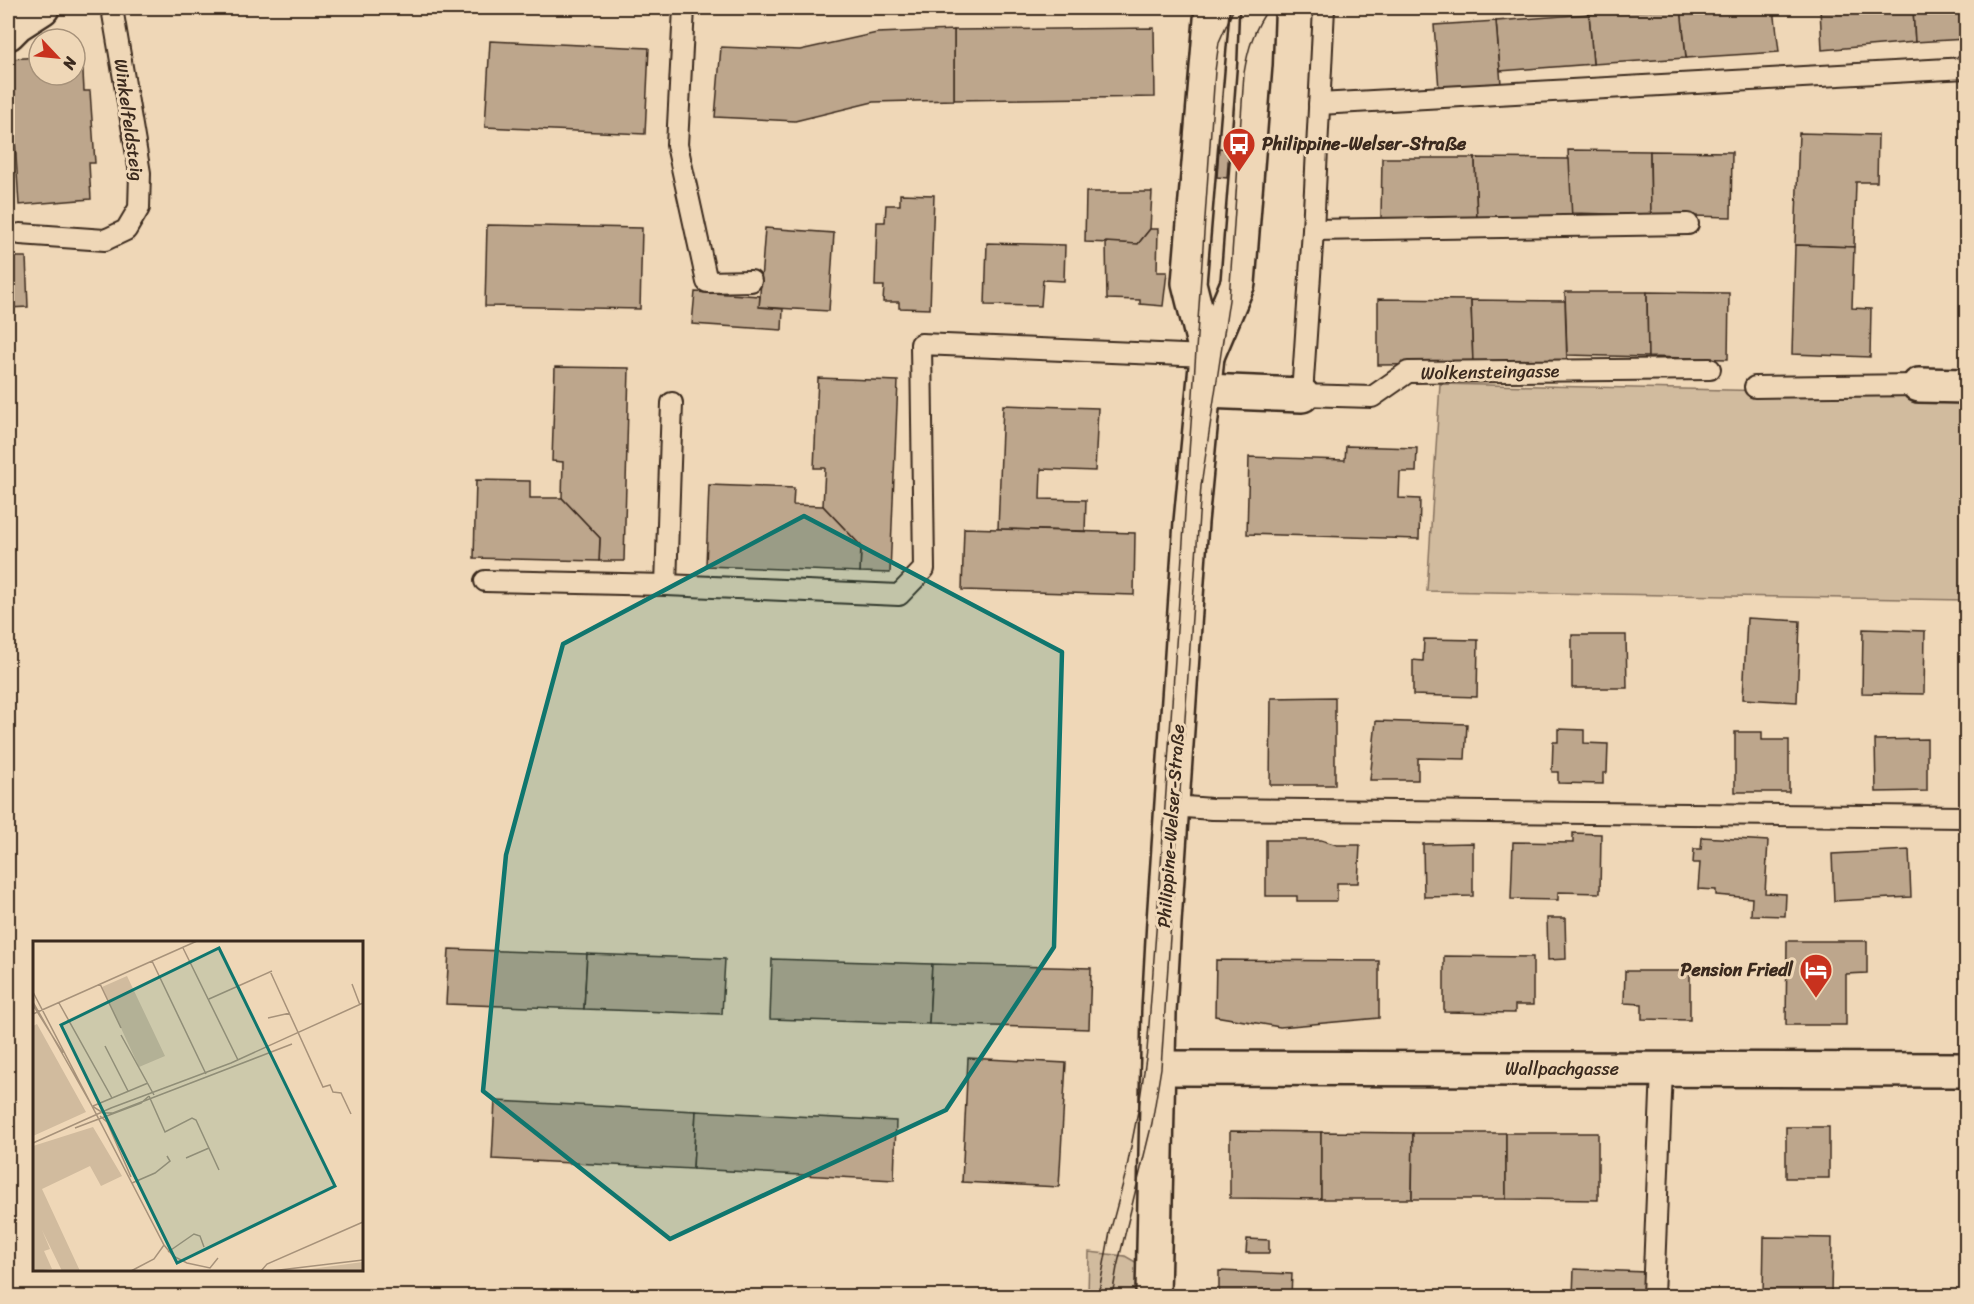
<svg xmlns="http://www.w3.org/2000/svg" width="1974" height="1304" font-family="Sriracha,sans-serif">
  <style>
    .green { fill: #d1bb9e; stroke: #86725e; stroke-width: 1.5 }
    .building { fill: #bda68c; stroke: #3b2a1e; stroke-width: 1.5 }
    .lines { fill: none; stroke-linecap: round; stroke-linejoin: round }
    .lane-casing { stroke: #3b2a1e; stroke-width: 24 }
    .street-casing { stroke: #3b2a1e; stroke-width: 38 }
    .lane { stroke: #efd7b7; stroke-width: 20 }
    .street { stroke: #efd7b7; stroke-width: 33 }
    .tram { stroke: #3b2a1e; stroke-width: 1.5 }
    .marked { fill: #0f766e; fill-opacity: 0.2; stroke: #0f766e; stroke-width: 4.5; stroke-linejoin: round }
    .labels { text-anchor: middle; stroke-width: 6; stroke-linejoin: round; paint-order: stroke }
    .street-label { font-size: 18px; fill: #3b2a1e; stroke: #efd7b7 }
    .poi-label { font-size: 18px; font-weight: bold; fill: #3b2a1e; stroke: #efd7b7; text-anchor: start }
    .inset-road { fill: none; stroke: #a7927a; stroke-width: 1.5 }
    .view { fill: #0f766e; fill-opacity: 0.15; stroke: #0f766e; stroke-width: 3 }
    .inset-edge { fill: none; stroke: #3b2a1e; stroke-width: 3 }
  </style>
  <rect width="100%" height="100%" fill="#efd7b7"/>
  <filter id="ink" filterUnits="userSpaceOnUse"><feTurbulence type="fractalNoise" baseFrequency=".0167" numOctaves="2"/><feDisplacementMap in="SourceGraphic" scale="12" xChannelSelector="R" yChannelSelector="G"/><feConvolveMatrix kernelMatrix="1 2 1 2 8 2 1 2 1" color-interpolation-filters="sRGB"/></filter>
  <g filter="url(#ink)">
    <g class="green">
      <path d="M 1440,384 L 1966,395 L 1966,600 L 1427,591 Z"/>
      <path d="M 1089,1252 L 1125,1256 L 1139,1264 L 1138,1296 L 1088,1296 Z"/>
    </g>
    <g class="building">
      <path d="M 1681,8 L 1774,8 L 1779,52 L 1686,58 Z"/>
      <path d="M 1681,8 L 1686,58 L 1593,64 L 1589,14 Z"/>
      <path d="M 1820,8 L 1913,8 L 1915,42 L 1822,50 Z"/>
      <path d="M 1913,8 L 1966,8 L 1966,39 L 1915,42 Z"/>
      <path d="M 1589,14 L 1593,64 L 1500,71 L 1496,21 Z"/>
      <path d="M 1496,21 L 1501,84 L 1439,89 L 1434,25 Z"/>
      <path d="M 1154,28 L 1155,97 L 954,100 L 954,30 Z"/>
      <path d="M 954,30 L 954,100 L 873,102 L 795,121 L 715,117 L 721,47 L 800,50 L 877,33 Z"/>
      <path d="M 490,41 L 649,48 L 645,134 L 485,127 Z"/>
      <path d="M 82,54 L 84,91 L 90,91 L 95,163 L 89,163 L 91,199 L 19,205 L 10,59 L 39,57 L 39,75 L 75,75 L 75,55 Z"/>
      <path d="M 1799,133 L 1878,135 L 1877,182 L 1856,182 L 1854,247 L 1795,245 Z"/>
      <path d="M 1219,148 L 1229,149 L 1227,178 L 1217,177 Z"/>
      <path d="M 1568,150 L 1650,151 L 1651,215 L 1571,213 Z"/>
      <path d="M 1650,151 L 1732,152 L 1731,217 L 1651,215 Z"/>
      <path d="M 1382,158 L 1475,158 L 1477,219 L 1381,219 Z"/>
      <path d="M 1475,158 L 1569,159 L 1572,219 L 1477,219 Z"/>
      <path d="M 1086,192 L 1152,192 L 1150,229 L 1138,244 L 1085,242 Z"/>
      <path d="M 900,194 L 934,195 L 930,309 L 899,308 L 899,302 L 883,302 L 884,286 L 875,286 L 877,222 L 885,222 L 886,205 L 900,205 Z"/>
      <path d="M 487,225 L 642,228 L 640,309 L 485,306 Z"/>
      <path d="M 765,228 L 834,233 L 829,311 L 759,307 Z"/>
      <path d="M 1150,229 L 1158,229 L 1157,272 L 1167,272 L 1163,306 L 1140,304 L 1140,300 L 1107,299 L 1106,242 L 1138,244 Z"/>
      <path d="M 987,243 L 1065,245 L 1064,281 L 1043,280 L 1041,306 L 985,305 Z"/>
      <path d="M 1795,245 L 1854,247 L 1852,308 L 1871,309 L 1870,357 L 1792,354 Z"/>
      <path d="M 8,257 L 26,257 L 28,307 L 8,308 Z"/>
      <path d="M 695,292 L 760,296 L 759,307 L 783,309 L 782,330 L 692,324 Z"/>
      <path d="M 1565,292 L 1647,292 L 1648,357 L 1567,355 Z"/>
      <path d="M 1647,292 L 1729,293 L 1728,359 L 1648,357 Z"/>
      <path d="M 1378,299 L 1471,300 L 1473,364 L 1378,365 Z"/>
      <path d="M 1471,300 L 1565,301 L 1567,364 L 1473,364 Z"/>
      <path d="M 555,367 L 629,368 L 624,561 L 599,561 L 600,538 L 562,498 L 563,462 L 552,461 Z"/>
      <path d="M 818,378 L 898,381 L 890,573 L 860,572 L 861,546 L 823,506 L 825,468 L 814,468 Z"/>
      <path d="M 1003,405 L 1098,408 L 1095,471 L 1041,469 L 1040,499 L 1086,500 L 1085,531 L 998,529 Z"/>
      <path d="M 1346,446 L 1417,448 L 1416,472 L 1400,472 L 1399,498 L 1420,499 L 1419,539 L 1247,534 L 1249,457 L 1345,460 Z"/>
      <path d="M 476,480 L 530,481 L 530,498 L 562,498 L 600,538 L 599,561 L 474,558 Z"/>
      <path d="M 709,485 L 794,488 L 793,505 L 823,506 L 861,546 L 860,572 L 706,566 Z"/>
      <path d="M 964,528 L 1135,533 L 1134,595 L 962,590 Z"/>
      <path d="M 1747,618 L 1800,621 L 1797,702 L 1743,699 Z"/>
      <path d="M 1863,629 L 1925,631 L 1924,694 L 1862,693 Z"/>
      <path d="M 1572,635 L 1626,635 L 1627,688 L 1572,688 Z"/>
      <path d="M 1424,639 L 1478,640 L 1477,697 L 1413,695 L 1413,660 L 1423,661 Z"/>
      <path d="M 1335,697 L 1335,785 L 1270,785 L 1271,698 Z"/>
      <path d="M 1376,721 L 1467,724 L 1465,759 L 1418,758 L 1418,780 L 1370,780 Z"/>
      <path d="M 1558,729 L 1584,730 L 1584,743 L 1608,744 L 1607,773 L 1603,773 L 1603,784 L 1558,783 L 1558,772 L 1552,772 L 1553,742 L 1558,742 Z"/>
      <path d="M 1735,732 L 1762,732 L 1762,740 L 1789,740 L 1789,792 L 1735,792 Z"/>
      <path d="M 1927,739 L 1927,791 L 1876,792 L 1875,740 Z"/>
      <path d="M 1573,833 L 1601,834 L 1600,893 L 1558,892 L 1558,900 L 1511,899 L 1513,842 L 1573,843 Z"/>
      <path d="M 1702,837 L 1768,841 L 1765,893 L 1786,894 L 1785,916 L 1751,915 L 1752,898 L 1716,895 L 1716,890 L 1698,889 L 1700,863 L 1693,863 L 1694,849 L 1701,849 Z"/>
      <path d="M 1266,840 L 1321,840 L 1337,845 L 1360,845 L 1358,883 L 1337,883 L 1337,901 L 1297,901 L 1297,896 L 1266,896 Z"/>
      <path d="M 1473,843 L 1473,896 L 1424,897 L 1423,844 Z"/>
      <path d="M 1909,850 L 1911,897 L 1834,901 L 1832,854 Z"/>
      <path d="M 1547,918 L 1565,918 L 1566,959 L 1548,960 Z"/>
      <path d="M 1787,941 L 1867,941 L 1867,973 L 1846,974 L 1846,1025 L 1786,1025 Z"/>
      <path d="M 449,949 L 587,954 L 584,1009 L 446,1004 Z"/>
      <path d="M 587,954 L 725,959 L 722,1014 L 584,1009 Z"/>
      <path d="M 1444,956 L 1533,957 L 1533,1005 L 1515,1005 L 1515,1013 L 1444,1012 Z"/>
      <path d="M 772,959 L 932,964 L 929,1024 L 770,1019 Z"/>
      <path d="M 1216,960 L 1379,961 L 1379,1018 L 1280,1027 L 1215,1016 Z"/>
      <path d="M 932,964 L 1091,968 L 1089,1029 L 929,1024 Z"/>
      <path d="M 1625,971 L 1690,971 L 1690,1020 L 1642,1019 L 1642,1004 L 1624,1003 Z"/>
      <path d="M 968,1058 L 1066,1063 L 1059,1187 L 962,1182 Z"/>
      <path d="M 495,1101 L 696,1111 L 693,1169 L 492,1159 Z"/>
      <path d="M 696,1111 L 896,1121 L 894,1180 L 693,1169 Z"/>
      <rect x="1786" y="1127" width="43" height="51"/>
      <path d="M 1230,1131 L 1321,1132 L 1321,1199 L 1230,1198 Z"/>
      <path d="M 1321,1132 L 1413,1133 L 1412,1199 L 1321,1199 Z"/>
      <path d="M 1413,1133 L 1506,1133 L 1506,1199 L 1412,1199 Z"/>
      <path d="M 1506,1133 L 1598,1133 L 1598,1200 L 1506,1199 Z"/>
      <path d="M 1764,1237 L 1832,1238 L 1831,1296 L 1763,1296 Z"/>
      <path d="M 1247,1239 L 1269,1240 L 1269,1253 L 1246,1253 Z"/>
      <path d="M 1574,1269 L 1644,1272 L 1643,1296 L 1573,1296 Z"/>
      <path d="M 1219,1271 L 1292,1274 L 1291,1296 L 1219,1296 Z"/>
    </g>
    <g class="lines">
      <g class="lane-casing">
        <g id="lane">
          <path d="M 684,8 L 677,145 L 707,282 L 751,281"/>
          <path d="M 1324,8 L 1313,230 L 1302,395 L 1372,397 L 1408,372 L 1710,369"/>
          <path d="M 1319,104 L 1966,68"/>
          <path d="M 1313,230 L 1688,224"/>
          <path d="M 20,234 L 105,240 L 126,230 L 139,208 L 140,173 L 112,8"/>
          <path d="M 1755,387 L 1919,385"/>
          <path d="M 485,581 L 666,585 L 899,595 L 924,569 L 921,344 L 1207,356"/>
          <path d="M 666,585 L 672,403"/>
          <path d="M 1172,806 L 1212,809 L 1966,817"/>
          <path d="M 1653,1296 L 1662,1069"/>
        </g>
      </g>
      <g class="street-casing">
        <g id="street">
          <path d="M 8,33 L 17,24 L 42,8"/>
          <path d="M 1207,356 L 1238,283 L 1255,64 L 1257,8"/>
          <path d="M 1919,385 L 1966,386"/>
          <path d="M 1205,391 L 1302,395"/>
          <path d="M 1158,1068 L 1966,1070"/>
          <path d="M 1153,1296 L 1159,1012 L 1164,922 L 1191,522 L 1207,356 L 1189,283 L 1212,8"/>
        </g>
      </g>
      <use href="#lane" class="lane"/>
      <use href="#street" class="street"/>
      <g class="tram">
        <path d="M 1098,1296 L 1110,1232 L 1126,1172 L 1139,1106 L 1147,1051 L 1161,865 L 1215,71 L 1219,42 L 1234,8"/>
        <path d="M 1112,1296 L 1117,1267 L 1152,1123 L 1161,1068 L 1201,486 L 1229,300 L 1244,73 C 1248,49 1254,28 1269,8"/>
      </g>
    </g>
  </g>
  <path class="marked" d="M 804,516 L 1062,652 L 1054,947 L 946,1110 L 670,1239 L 483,1091 L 506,855 L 563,644 Z"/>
  <defs>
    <g id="bus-pin" transform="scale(1.725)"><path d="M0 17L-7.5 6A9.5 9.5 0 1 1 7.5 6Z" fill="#c8321e" stroke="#efd7b7"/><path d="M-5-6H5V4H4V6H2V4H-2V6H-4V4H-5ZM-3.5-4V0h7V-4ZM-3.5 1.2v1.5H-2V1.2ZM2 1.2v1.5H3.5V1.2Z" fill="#fff"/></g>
    <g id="hotel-pin" transform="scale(1.725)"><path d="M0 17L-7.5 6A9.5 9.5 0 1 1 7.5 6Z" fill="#c8321e" stroke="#efd7b7"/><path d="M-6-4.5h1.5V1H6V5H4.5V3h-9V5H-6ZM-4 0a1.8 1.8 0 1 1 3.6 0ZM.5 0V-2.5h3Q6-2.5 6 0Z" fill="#fff"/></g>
  </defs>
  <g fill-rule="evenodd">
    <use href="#bus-pin" x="1239" y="144"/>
    <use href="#hotel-pin" x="1816" y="970"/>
  </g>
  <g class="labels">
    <g class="street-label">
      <text transform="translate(129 120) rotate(82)" y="6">Winkelfeldsteig</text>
      <text transform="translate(1490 372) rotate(-1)" y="6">Wolkensteingasse</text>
      <text transform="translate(1171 826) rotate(-86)" y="6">Philippine-Welser-Straße</text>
      <text x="1562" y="1075">Wallpachgasse</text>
    </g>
    <g class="poi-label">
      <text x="1262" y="150">Philippine-Welser-Straße</text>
      <text x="1793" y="976" text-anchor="end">Pension Friedl</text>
    </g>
  </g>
  <g transform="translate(33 941)">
    <rect width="330" height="330" fill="#efd7b7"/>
    <path d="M 94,35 L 132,115 L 106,126 L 69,46 ZM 4,83 L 53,171 L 0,195 L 0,85 ZM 60,186 L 89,235 L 68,245 L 57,225 L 9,248 L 47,330 L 29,330 L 9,289 L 17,308 L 11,310 L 19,328 L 0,330 L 0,205 ZM 330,321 L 330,330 L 263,330 Z" fill="#d1bb9e"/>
    <path class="inset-road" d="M 150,7 L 205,119M 119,20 L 173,133M 237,30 L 290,146 L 297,144 L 300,151 L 308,152 L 318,173M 67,43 L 88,87M 319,43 L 327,64M 0,51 L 131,304 L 140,315 L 154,322 L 177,327 L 185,317M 176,58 L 239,30M 0,61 L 59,165 L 70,172 L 80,172 L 259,103M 26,62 L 79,157M 0,64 L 30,112M 0,73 L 164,0M 235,77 L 257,72M 88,94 L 121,154M 72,105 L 95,150M 116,155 L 132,191 L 159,177 L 163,179 L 186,229M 60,165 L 115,142M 67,175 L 74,181 L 98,236M 42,187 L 108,162 L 116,155M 0,202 L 78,167 L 198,122 L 330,62M 153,217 L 176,207M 99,242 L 122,232 L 137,220 L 134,215M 135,311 L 161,293 L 167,295 L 171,306M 98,330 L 121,318 L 131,304M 228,330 L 234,323 L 330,281M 238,330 L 330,319"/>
    <path class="view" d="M 186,7 L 302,245 L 144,322 L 28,84 Z"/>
    <rect width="330" height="330" class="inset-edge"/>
  </g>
  <rect width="1974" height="1304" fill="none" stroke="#efd7b7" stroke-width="30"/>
  <rect x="15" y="15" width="1944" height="1274" fill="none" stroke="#3b2a1e" stroke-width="2" filter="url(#ink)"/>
  <g transform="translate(57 57) rotate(116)"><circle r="28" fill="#efd7b7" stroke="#a7927a" stroke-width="1.5"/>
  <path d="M0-4.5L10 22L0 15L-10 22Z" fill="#c8321e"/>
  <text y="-9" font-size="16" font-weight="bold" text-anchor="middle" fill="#3b2a1e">N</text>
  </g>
</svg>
